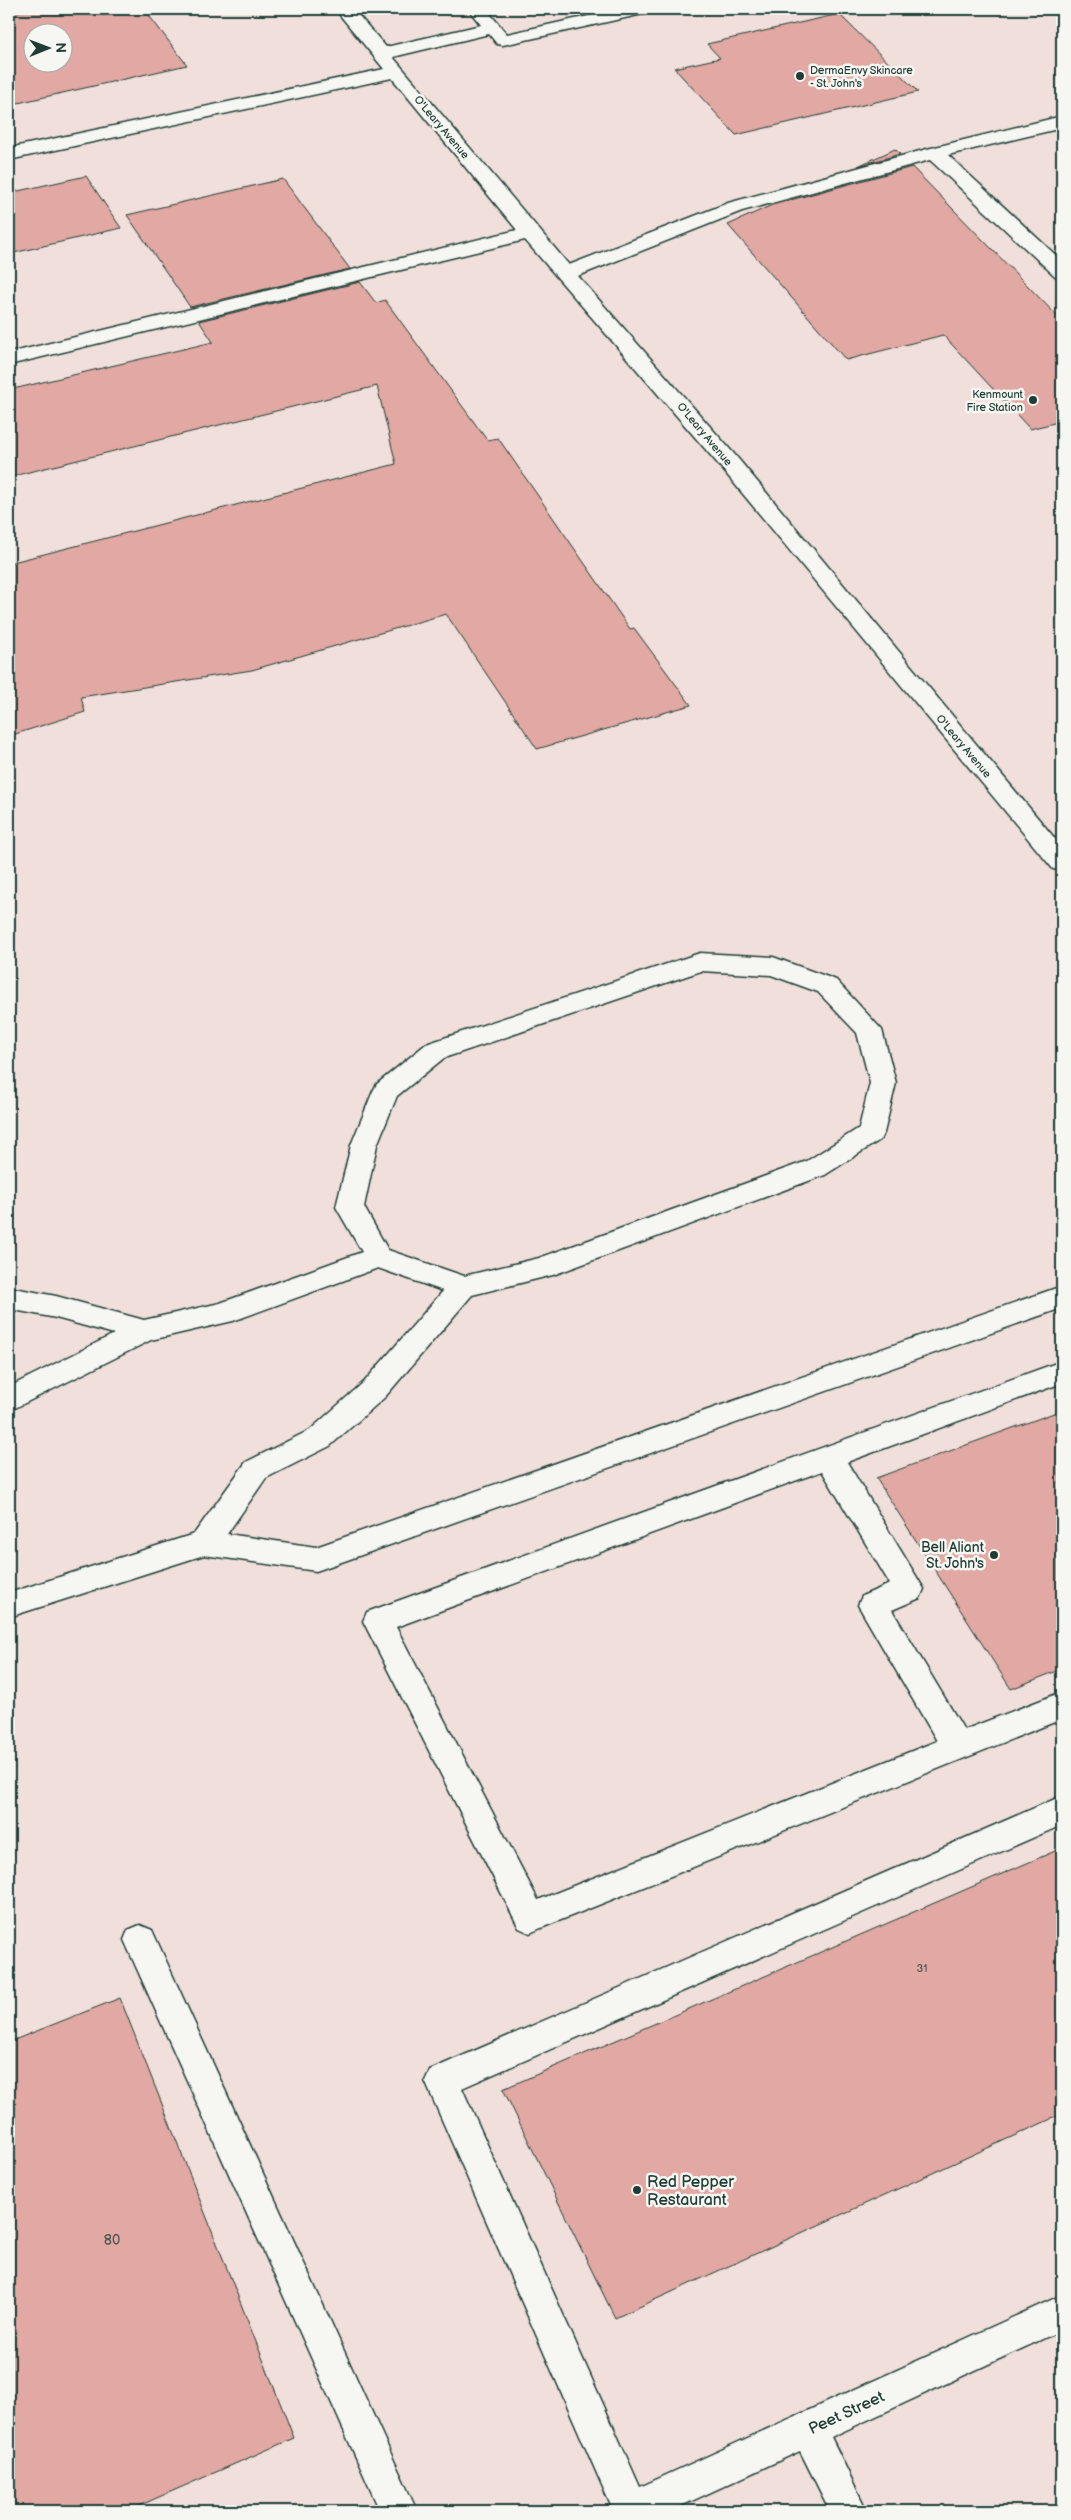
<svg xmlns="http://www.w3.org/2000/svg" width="1071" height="2520" font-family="'Balsamiq Sans',sans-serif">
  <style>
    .built { fill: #f0dfda; fill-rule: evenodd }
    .building { fill: #e2a8a3; stroke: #1f3d34; fill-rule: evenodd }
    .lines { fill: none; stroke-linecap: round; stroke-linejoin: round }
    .minor-casing { stroke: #1f3d34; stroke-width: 3 }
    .minor { fill: #f6f6f2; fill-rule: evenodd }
    .poi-dot { fill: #1f3d34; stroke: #f6f6f2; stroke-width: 2 }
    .labels { text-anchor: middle; stroke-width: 5; stroke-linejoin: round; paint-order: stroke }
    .far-poi-label { font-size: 11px; fill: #1f3d34; stroke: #f6f6f2; text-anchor: start }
    .far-street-label { font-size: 11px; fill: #1f3d34; stroke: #f6f6f2 }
    .number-label { font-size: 11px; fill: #505850 }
    .poi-label { font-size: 14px; fill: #1f3d34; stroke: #f6f6f2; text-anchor: end }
    .near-number-label { font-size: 14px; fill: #505850 }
    .near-poi-label { font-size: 16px; fill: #1f3d34; stroke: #f6f6f2; text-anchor: start }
    .near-street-label { font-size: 16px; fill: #1f3d34; stroke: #f6f6f2 }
  </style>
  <rect width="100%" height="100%" fill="#f6f6f2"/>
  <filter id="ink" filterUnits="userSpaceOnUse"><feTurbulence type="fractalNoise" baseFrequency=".02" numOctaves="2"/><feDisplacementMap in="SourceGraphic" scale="10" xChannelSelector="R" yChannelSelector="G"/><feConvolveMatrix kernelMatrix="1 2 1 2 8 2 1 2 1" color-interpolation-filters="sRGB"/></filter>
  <g filter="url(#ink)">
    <path class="built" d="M 9,9 L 1062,9 L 1062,2511 L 9,2511 ZM 32,32 L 62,32 L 62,62 L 32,62 Z"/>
    <g class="building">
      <path d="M 30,9 L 144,9 L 187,65 L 9,105 L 9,13 ZM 32,32 L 62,32 L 62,62 L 32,62 Z"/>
      <path d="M 839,14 L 918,92 L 736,135 L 674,68 L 720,58 L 707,44 Z"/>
      <path d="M 895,149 L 900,154 L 858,166 Z"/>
      <path d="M 912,167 L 1062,321 L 1062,421 L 1030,429 L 943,335 L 846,360 L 728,225 L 772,205 Z"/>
      <path d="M 86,176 L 121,228 L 9,254 L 9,193 Z"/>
      <path d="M 283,179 L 350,269 L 190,307 L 127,215 Z"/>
      <path d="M 360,282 L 376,303 L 385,300 L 487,440 L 498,438 L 630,629 L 634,628 L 691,705 L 537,749 L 446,614 L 252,670 L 81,697 L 85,712 L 9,736 L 9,563 L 396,464 L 377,386 L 9,477 L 9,390 L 213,342 L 199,321 Z"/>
      <path d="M 1062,1410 L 1062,1669 L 1011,1689 L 876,1478 Z"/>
      <path d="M 1062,1848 L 1062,2114 L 615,2318 L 503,2089 Z"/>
      <path d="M 120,1998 L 294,2438 L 127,2511 L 9,2511 L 9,2042 Z"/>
    </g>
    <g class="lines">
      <g class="minor-casing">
        <g id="minor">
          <path d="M 335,9 L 353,9 L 386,47 L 481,25 L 468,9 L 486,9 L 507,34 L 620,9 L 652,9 L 649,13 L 643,14 L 503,45 L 497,44 L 489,34 L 393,57 L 569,265 L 728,203 L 927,149 L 1062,116 L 1062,128 L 948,155 L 1062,261 L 1062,278 L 1055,276 L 930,160 L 742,211 L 578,276 L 735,455 L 1062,847 L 1062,871 L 1053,869 L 719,465 L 525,240 L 9,365 L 9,353 L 517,230 L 392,78 L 9,160 L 9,148 L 384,69 Z"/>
          <path d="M 700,953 L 773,957 L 836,980 L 882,1030 L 896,1083 L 884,1133 L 880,1140 L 825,1175 L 553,1275 L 472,1295 L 385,1397 L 330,1446 L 266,1478 L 227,1534 L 316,1547 L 1062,1286 L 1062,1308 L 316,1571 L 204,1555 L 9,1617 L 9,1593 L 194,1534 L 246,1462 L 310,1430 L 365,1381 L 443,1291 L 378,1268 L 233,1321 L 151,1340 L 9,1411 L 9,1387 L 114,1334 L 56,1318 L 9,1309 L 9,1287 L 56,1296 L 144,1320 L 220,1303 L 362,1252 L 336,1207 L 351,1145 L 373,1091 L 377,1084 L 426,1044 ZM 701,971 L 771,975 L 818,992 L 857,1033 L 870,1083 L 859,1128 L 807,1161 L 539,1258 L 464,1276 L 388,1250 L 364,1207 L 377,1145 L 397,1096 L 444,1058 Z"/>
          <path d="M 1062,1361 L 1062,1383 L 847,1462 L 924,1589 L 920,1598 L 892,1610 L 964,1730 L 1062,1692 L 1062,1719 L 541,1928 L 530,1933 L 519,1928 L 363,1621 L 367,1612 ZM 822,1471 L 890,1584 L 862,1596 L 858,1605 L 937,1741 L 538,1900 L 396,1627 Z"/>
          <path d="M 1062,1796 L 1062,1825 L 462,2088 L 640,2487 L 1062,2295 L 1062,2330 L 831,2437 L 867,2511 L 830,2511 L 800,2451 L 670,2511 L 611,2511 L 612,2508 L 425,2081 L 430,2070 Z"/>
          <path d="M 140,1925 L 152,1930 L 417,2511 L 380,2511 L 124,1940 L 128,1930 Z"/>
        </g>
      </g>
      <use href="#minor" class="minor"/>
    </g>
  </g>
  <g class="poi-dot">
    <circle cx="800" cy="76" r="5"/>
    <circle cx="1033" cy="400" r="5"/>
    <circle cx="994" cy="1555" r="5"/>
    <circle cx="637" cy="2190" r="5"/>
  </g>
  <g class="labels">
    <g class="far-poi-label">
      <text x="810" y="74">DermaEnvy Skincare<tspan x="810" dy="13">- St. John's</tspan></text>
      <text x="1023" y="398" text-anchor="end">Kenmount<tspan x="1023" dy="13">Fire Station</tspan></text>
    </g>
    <g class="far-street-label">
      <text transform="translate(442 127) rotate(50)" y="4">O'Leary Avenue</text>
      <text transform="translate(705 434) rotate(50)" y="4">O'Leary Avenue</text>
      <text transform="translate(964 746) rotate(50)" y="4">O'Leary Avenue</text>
    </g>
    <g class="number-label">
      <text x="922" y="1972">31</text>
    </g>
    <g class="poi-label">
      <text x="984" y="1552">Bell Aliant<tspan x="984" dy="16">St. John's</tspan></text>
    </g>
    <g class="near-number-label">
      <text x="112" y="2245">80</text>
    </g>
    <g class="near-poi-label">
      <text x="647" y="2187">Red Pepper<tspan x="647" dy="18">Restaurant</tspan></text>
    </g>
    <g class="near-street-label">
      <text transform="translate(846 2412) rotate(-25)" y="6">Peet Street</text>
    </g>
  </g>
  <rect width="1071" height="2520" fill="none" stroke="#f6f6f2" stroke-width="30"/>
  <rect x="15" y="15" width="1041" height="2490" fill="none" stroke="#1f3d34" stroke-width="2" filter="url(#ink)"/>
  <g transform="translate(48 48) rotate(89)"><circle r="24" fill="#f6f6f2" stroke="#a0aca6"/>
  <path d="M0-4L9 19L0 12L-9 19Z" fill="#1f3d34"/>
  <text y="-8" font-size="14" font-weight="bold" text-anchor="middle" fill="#1f3d34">N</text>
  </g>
</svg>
